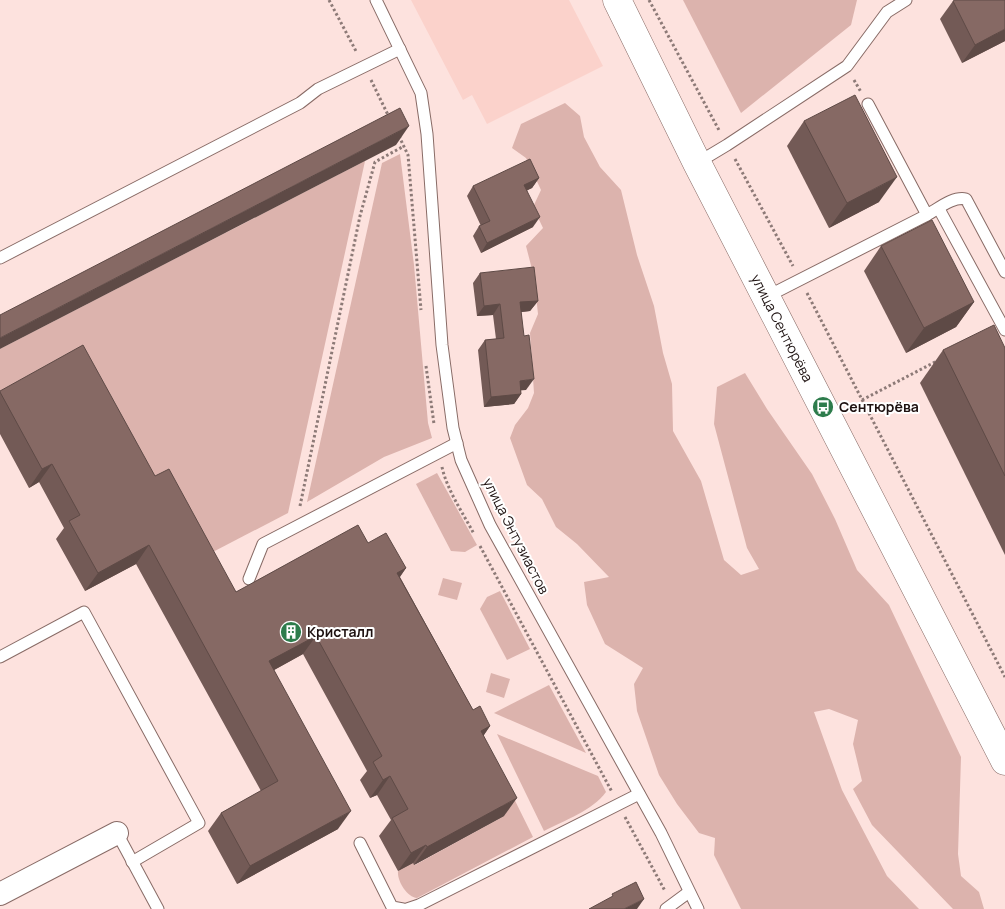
<svg xmlns="http://www.w3.org/2000/svg" width="1005" height="909" font-family="Manrope,sans-serif">
  <style>
    .built { fill: #fbd2cb }
    .green { fill: #dcb3ad }
    .lines { fill: none; stroke-linecap: round; stroke-linejoin: round }
    .service-casing { stroke: #886b66; stroke-width: 13 }
    .minor-casing { stroke: #886b66; stroke-width: 24 }
    .secondary-casing { stroke: #886b66; stroke-width: 29 }
    .path { stroke: #8d7a77; stroke-width: 3; stroke-dasharray: 2.5 2.5; stroke-linecap: butt }
    .service { stroke: #fff; stroke-width: 11 }
    .minor { stroke: #fff; stroke-width: 22 }
    .secondary { stroke: #fff; stroke-width: 28 }
    .wall { fill: #735a56 }
    .shaded-wall { fill: #5e4a46 }
    .building { fill: #866964; stroke: #5e4a46 }
    .labels { text-anchor: middle; stroke-width: 4; stroke-linejoin: round; paint-order: stroke }
    .street-label { font-size: 14px; fill: #1e1211; stroke: #fff }
    .poi-label { font-size: 14px; font-weight: bold; fill: #1e1211; stroke: #fff; text-anchor: start }
  </style>
  <rect width="100%" height="100%" fill="#fde2de"/>
  <path class="built" d="M 411,0 L 569,0 L 603,66 L 487,124 L 472,95 L 463,100 Z"/>
  <g class="green">
    <path d="M 683,0 L 857,0 L 851,25 L 741,113 Z"/>
    <path d="M 565,103 L 580,116 L 584,137 L 600,167 L 621,190 L 637,255 L 654,306 L 663,353 L 672,384 L 673,431 L 701,481 L 724,560 L 741,575 L 759,569 L 747,548 L 714,424 L 717,387 L 745,373 L 767,409 L 812,474 L 835,519 L 857,570 L 889,605 L 961,757 L 958,854 L 961,876 L 979,892 L 984,909 L 953,909 L 872,825 L 853,789 L 862,781 L 853,744 L 858,720 L 829,709 L 814,712 L 842,790 L 887,876 L 919,909 L 741,909 L 714,855 L 715,838 L 699,833 L 677,804 L 659,775 L 637,711 L 634,684 L 643,668 L 605,644 L 587,605 L 584,582 L 609,577 L 577,544 L 556,527 L 542,499 L 527,485 L 510,438 L 515,425 L 528,408 L 534,393 L 530,333 L 538,314 L 534,277 L 526,246 L 543,228 L 533,207 L 541,190 L 526,158 L 512,148 L 521,124 Z"/>
    <path d="M 400,154 L 414,265 L 428,423 L 432,438 L 384,457 L 307,502 L 382,163 Z"/>
    <path d="M 365,161 L 288,513 L 209,554 L 0,402 L 0,349 Z"/>
    <path d="M 437,473 L 477,545 L 465,552 L 451,551 L 416,484 Z"/>
    <path d="M 443,578 L 462,583 L 457,600 L 438,595 Z"/>
    <path d="M 500,591 L 530,649 L 507,660 L 480,609 L 487,597 Z"/>
    <path d="M 491,673 L 510,679 L 504,698 L 486,692 Z"/>
    <path d="M 549,685 L 586,753 L 494,713 Z"/>
    <path d="M 480,730 L 533,837 L 417,898 C 407,897 397,881 398,871 L 413,863 L 415,865 L 504,816 Z"/>
    <path d="M 497,734 L 598,776 L 606,792 C 592,811 565,820 544,831 Z"/>
  </g>
  <g class="lines">
    <g class="service-casing">
      <g id="service">
        <path d="M 376,0 L 421,93 L 427,134 L 442,345 L 453,428 L 461,460 L 490,525 L 661,833 L 698,909"/>
        <path d="M 868,104 L 927,215 C 938,209 953,196 966,199 L 1005,272"/>
        <path d="M 697,163 L 727,145 L 847,66 L 887,12 L 906,0"/>
        <path d="M 939,209 L 1005,330"/>
        <path d="M 0,258 L 300,103 L 318,89 L 400,49"/>
        <path d="M 766,297 L 927,215"/>
        <path d="M 249,579 L 263,544 L 457,443"/>
        <path d="M 0,657 L 84,612 L 199,823 L 132,862"/>
        <path d="M 117,833 L 158,909"/>
        <path d="M 360,843 L 392,907 L 403,909"/>
        <path d="M 407,909 L 419,905 L 639,794"/>
        <path d="M 666,909 L 689,892"/>
      </g>
    </g>
    <g class="minor-casing">
      <path id="minor" d="M 0,894 L 117,833"/>
    </g>
    <g class="secondary-casing">
      <path id="secondary" d="M 617,0 L 697,163 L 1005,761"/>
    </g>
    <g class="path">
      <path d="M 329,0 L 357,53"/>
      <path d="M 649,0 L 720,132"/>
      <path d="M 371,80 L 389,117"/>
      <path d="M 854,80 L 861,92"/>
      <path d="M 399,136 L 408,155 L 421,310"/>
      <path d="M 735,159 L 793,266"/>
      <path d="M 807,293 L 1005,677"/>
      <path d="M 426,366 L 434,424"/>
      <path d="M 862,400 L 937,361"/>
      <path d="M 442,467 C 447,490 463,513 474,534"/>
      <path d="M 300,506 L 360,216 L 375,162 L 404,146"/>
      <path d="M 480,546 L 612,792"/>
      <path d="M 625,817 L 665,891"/>
    </g>
    <use href="#service" class="service"/>
    <use href="#minor" class="minor"/>
    <use href="#secondary" class="secondary"/>
  </g>
  <g class="wall">
    <path d="M 953,1 L 1005,41 L 962,63 L 940,19 Z"/>
    <path d="M 804,121 L 879,202 L 829,228 L 787,146 Z"/>
    <path d="M 539,178 L 532,188 L 527,190 L 533,227 L 481,253 L 473,236 L 479,226 L 481,226 L 467,196 L 473,186 Z"/>
    <path d="M 881,246 L 974,302 L 956,327 L 906,353 L 864,271 Z"/>
    <path d="M 480,273 L 538,301 L 530,311 L 521,312 L 526,390 L 521,390 L 521,394 L 514,404 L 484,407 L 478,350 L 485,340 L 496,339 L 493,315 L 477,316 L 473,283 Z"/>
    <path d="M 1005,348 L 1005,555 L 920,383 L 943,350 Z"/>
    <path d="M 0,391 L 155,476 L 236,592 L 368,543 L 406,568 L 400,577 L 473,710 L 490,726 L 483,736 L 504,816 L 414,865 L 413,863 L 398,871 L 379,836 L 391,820 L 377,795 L 370,798 L 360,780 L 367,771 L 303,654 L 274,670 L 338,829 L 237,884 L 208,831 L 221,813 L 261,791 L 136,564 L 85,591 L 56,539 L 64,528 L 39,482 L 29,488 L 0,434 Z"/>
  </g>
  <g class="shaded-wall">
    <path d="M 1005,29 L 1005,41 L 962,63 L 975,45 Z"/>
    <path d="M 409,126 L 396,145 L 0,349 L 0,338 Z"/>
    <path d="M 897,177 L 879,202 L 829,228 L 847,203 Z"/>
    <path d="M 539,178 L 532,188 L 518,195 L 524,185 Z"/>
    <path d="M 540,217 L 533,227 L 481,253 L 487,243 Z"/>
    <path d="M 538,301 L 530,311 L 513,313 L 520,302 Z"/>
    <path d="M 974,302 L 956,327 L 906,353 L 924,328 Z"/>
    <path d="M 500,304 L 493,315 L 477,316 L 484,306 Z"/>
    <path d="M 534,379 L 526,390 L 513,391 L 520,381 Z"/>
    <path d="M 521,394 L 514,404 L 484,407 L 491,397 Z"/>
    <path d="M 52,464 L 39,482 L 29,488 L 42,469 Z"/>
    <path d="M 149,545 L 136,564 L 85,591 L 98,573 Z"/>
    <path d="M 406,568 L 393,586 L 397,573 Z"/>
    <path d="M 316,636 L 303,654 L 256,680 L 269,661 Z"/>
    <path d="M 490,726 L 478,744 L 481,731 Z"/>
    <path d="M 390,776 L 377,795 L 370,798 L 383,780 Z"/>
    <path d="M 517,798 L 504,816 L 414,865 L 427,847 Z"/>
    <path d="M 351,811 L 338,829 L 237,884 L 250,866 Z"/>
    <path d="M 426,845 L 413,863 L 398,871 L 411,853 Z"/>
    <path d="M 644,899 L 637,909 L 624,909 Z"/>
  </g>
  <g class="building">
    <path d="M 955,0 L 1005,0 L 1005,29 L 975,45 L 953,1 Z"/>
    <path d="M 855,95 L 897,177 L 847,203 L 804,121 Z"/>
    <path d="M 400,108 L 409,126 L 0,338 L 0,315 Z"/>
    <path d="M 530,159 L 539,178 L 524,185 L 540,217 L 487,243 L 479,226 L 490,221 L 473,186 Z"/>
    <path d="M 932,220 L 974,302 L 924,328 L 881,246 Z"/>
    <path d="M 534,267 L 538,301 L 520,302 L 524,336 L 529,335 L 534,379 L 520,381 L 521,394 L 491,397 L 485,340 L 504,338 L 500,304 L 484,306 L 480,273 Z"/>
    <path d="M 994,325 L 1005,348 L 1005,476 L 943,350 Z"/>
    <path d="M 83,345 L 155,476 L 169,469 L 236,592 L 358,525 L 368,543 L 386,533 L 406,568 L 397,573 L 473,710 L 480,706 L 490,726 L 481,731 L 517,798 L 427,847 L 426,845 L 411,853 L 392,818 L 408,809 L 390,776 L 383,780 L 373,762 L 382,756 L 316,636 L 269,661 L 351,811 L 250,866 L 221,813 L 278,781 L 149,545 L 98,573 L 69,521 L 80,515 L 52,464 L 42,469 L 0,392 L 0,391 Z"/>
    <path d="M 636,882 L 644,899 L 624,909 L 589,909 L 613,896 L 612,894 Z"/>
  </g>
  <defs>
    <g id="bus-disc" transform="scale(1.125)"><circle r="9.5" fill="#2d7c4c" stroke="#fff"/><path d="M-5-6H5V4H4V6H2V4H-2V6H-4V4H-5ZM-3.5-4V0h7V-4ZM-3.5 1.2v1.5H-2V1.2ZM2 1.2v1.5H3.5V1.2Z" fill="#fff"/></g>
    <g id="building-disc" transform="scale(1.125)"><circle r="9.5" fill="#2d7c4c" stroke="#fff"/><path d="M-4-6H4V6H1V3H-1V6H-4ZM-2.5-4.3h1.7v1.8h-1.7ZM.8-4.3h1.7v1.8H.8ZM-2.5-1h1.7V.8h-1.7ZM.8-1h1.7V.8H.8Z" fill="#fff"/></g>
  </defs>
  <g fill-rule="evenodd">
    <use href="#bus-disc" x="823" y="407"/>
    <use href="#building-disc" x="291" y="632"/>
  </g>
  <g class="labels">
    <g class="street-label">
      <text transform="translate(782 328) rotate(63)" y="5">улица Сентюрёва</text>
      <text transform="translate(516 536) rotate(63)" y="5">улица Энтузиастов</text>
    </g>
    <g class="poi-label">
      <text x="839" y="412">Сентюрёва</text>
      <text x="307" y="637">Кристалл</text>
    </g>
  </g>
</svg>
